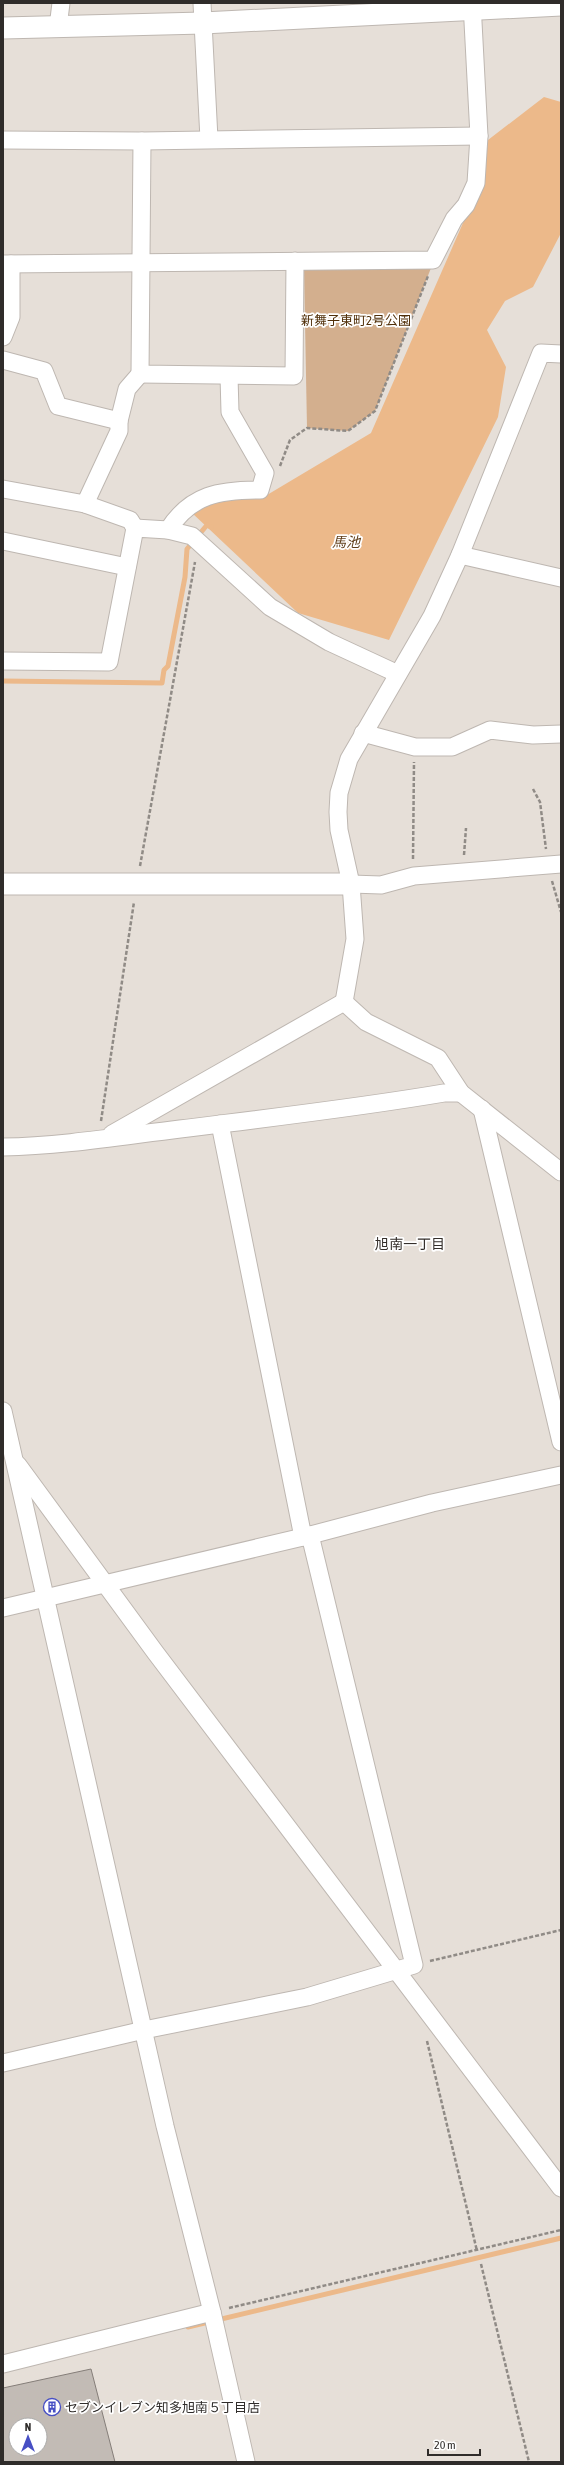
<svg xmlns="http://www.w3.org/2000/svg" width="564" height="2465" font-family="'Asap Condensed','Noto Sans JP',sans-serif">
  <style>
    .green { fill: #d3af8e }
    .water { fill: #ecb98a }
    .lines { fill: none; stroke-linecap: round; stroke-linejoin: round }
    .stream { stroke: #ecb98a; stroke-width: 5 }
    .building { fill: #c2bbb5; stroke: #857e79; fill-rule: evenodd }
    .minor-casing { stroke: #beb7b1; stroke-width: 19 }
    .tertiary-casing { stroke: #beb7b1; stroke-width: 23 }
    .path { stroke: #908b86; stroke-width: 2.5; stroke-dasharray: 4 2; stroke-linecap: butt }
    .minor { stroke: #fff; stroke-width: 17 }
    .tertiary { stroke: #fff; stroke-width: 21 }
    .labels { text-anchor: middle; stroke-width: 3.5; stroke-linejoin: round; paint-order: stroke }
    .park-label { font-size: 13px; fill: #502f09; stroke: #fff }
    .poi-label { font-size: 13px; fill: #2f2c2a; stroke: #fff; text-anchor: start }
    .water-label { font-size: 14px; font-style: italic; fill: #613f1b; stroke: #fff }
    .neighbourhood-label { font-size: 14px; fill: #352f2b; stroke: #fff }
  </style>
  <rect width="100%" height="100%" fill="#e6dfd8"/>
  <path class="green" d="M 304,268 L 431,268 L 375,411 L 348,431 L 307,428 Z"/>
  <path class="water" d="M 544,97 L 561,102 L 561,233 L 533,287 L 505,301 L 487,330 L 506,367 L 498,417 L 389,640 L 298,613 L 191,512 L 214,499 L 236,495 L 267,495 L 371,433 L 484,175 L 488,140 Z"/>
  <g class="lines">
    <g class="stream">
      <path d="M 3,681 L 162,683 L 164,670 L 168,666 L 185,577 L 187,549 L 207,525 L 211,527"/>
      <path d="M 188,2327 L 561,2238"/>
    </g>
  </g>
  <path class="building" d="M 91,2369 L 115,2462 L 3,2462 L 3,2388 ZM 16,2425 L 40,2425 L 40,2449 L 16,2449 Z"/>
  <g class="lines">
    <g class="minor-casing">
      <g id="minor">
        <path d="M 202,3 L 209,139"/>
        <path d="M 58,27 L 61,3"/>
        <path d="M 3,140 L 142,141 L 479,136"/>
        <path d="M 142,141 L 140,374 L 294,376 L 295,261"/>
        <path d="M 3,264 L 433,260 L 454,219 L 466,205 L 476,183 L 479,136 L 472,3"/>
        <path d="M 3,337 L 11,317 L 11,264"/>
        <path d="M 3,360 L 44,371 L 58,406 L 119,421 L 127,389 L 140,374"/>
        <path d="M 3,489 L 85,504 L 130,520 L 135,528"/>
        <path d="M 85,504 L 119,431 L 119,421"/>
        <path d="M 168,530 C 191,494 220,490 260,490 L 265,473 L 230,412 L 229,376"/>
        <path d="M 3,541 L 127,567"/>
        <path d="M 460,555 L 561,578"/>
        <path d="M 3,661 L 109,662 L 135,528 L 168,530 L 192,536 L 270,607 L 329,642 L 398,674"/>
        <path d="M 363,733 L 415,747 L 452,747 L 490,730 L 533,735 L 561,734"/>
        <path d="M 351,884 L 381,885 L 414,876 L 561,864"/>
        <path d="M 344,1002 L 355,939 L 351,884 L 339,830 L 338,812 L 339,793 L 349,759 L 432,616 L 460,555 L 541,353 L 561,354"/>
        <path d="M 344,1002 L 366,1022 L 438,1058 L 461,1093 L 561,1172"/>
        <path d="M 482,1109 L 561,1442"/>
        <path d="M 220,1124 L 303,1537"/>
        <path d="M 112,1134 L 344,1002"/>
        <path d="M 3,1147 C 62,1146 122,1136 180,1129 C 268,1118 356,1108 444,1093 L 461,1093"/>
        <path d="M 3,1411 L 165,2126 L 212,2312 L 246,2462"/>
        <path d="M 18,1465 L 155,1652 L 561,2188"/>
        <path d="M 3,1608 L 303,1537 L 432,1503 L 561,1475"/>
        <path d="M 3,2063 L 144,2030 L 307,1997 L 414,1965 L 310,1535"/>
        <path d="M 3,2364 L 212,2312"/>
      </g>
    </g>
    <g class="tertiary-casing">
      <g id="tertiary">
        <path d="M 3,28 L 203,23 L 561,5"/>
        <path d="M 3,884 L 351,884"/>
      </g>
    </g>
    <g class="path">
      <path d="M 280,466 L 290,440 L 307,428 L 348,431 L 375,411 L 428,276"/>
      <path d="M 533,789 L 540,802 L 546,849"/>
      <path d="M 464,855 L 466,828"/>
      <path d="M 413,859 L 414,762"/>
      <path d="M 140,866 L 195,562"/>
      <path d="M 552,881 L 561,912"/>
      <path d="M 101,1121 L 134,902"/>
      <path d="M 430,1961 L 561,1930"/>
      <path d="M 427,2041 L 477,2251"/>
      <path d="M 481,2264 L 529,2462"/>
      <path d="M 229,2308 L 561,2230"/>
    </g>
    <use href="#minor" class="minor"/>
    <use href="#tertiary" class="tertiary"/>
  </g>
  <defs>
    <g id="building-ring" transform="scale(0.9)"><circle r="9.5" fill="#fff" stroke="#474fc4" stroke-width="1.5"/><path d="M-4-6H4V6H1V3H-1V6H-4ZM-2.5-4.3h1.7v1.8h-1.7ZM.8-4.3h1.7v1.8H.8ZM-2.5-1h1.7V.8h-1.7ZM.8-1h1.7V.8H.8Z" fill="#474fc4"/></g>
  </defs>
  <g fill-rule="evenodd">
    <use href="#building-ring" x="52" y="2407"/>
  </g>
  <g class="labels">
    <g class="park-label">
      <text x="356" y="325">新舞子東町2号公園</text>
    </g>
    <g class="poi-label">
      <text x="65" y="2412">セブンイレブン知多旭南５丁目店</text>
    </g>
    <g class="water-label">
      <text x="346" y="547">馬池</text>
    </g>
    <g class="neighbourhood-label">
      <text x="410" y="1249">旭南一丁目</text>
    </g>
  </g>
  <rect width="564" height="2465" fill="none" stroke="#2f2c2a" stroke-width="8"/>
  <g transform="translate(28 2437)"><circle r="19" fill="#ffffff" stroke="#acabaa"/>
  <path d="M0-3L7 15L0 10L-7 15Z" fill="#474fc4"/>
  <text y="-6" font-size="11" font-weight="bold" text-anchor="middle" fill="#2f2c2a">N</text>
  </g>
  <path d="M428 2449v6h52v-6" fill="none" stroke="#2f2c2a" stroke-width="2"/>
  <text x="434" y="2449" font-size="12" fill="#2f2c2a" stroke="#ffffff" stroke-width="3" paint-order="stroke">20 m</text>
</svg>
